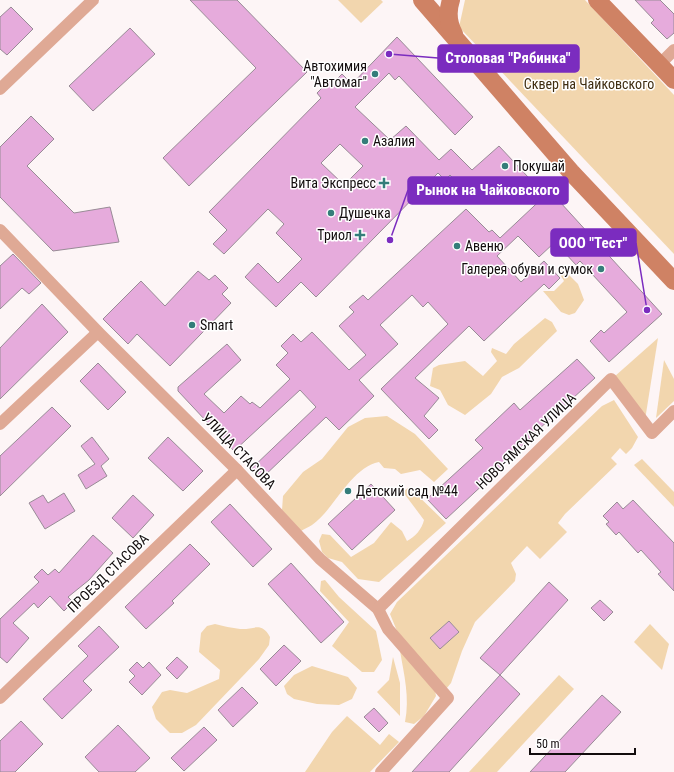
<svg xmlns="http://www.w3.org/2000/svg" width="674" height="772" font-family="'Roboto Condensed',sans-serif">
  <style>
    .green { fill: #f2d6ae; fill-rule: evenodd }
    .building { fill: #e6abdc; stroke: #988b96; fill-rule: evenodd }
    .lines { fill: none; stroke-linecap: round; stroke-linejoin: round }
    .street { stroke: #dfa995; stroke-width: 12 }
    .secondary { stroke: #cf8264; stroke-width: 18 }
    .poi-dot { fill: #347d7a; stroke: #fff; stroke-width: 1.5 }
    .labels { text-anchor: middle; stroke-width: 3; stroke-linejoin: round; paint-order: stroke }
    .poi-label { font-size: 14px; fill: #120c0d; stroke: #fff; text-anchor: start }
    .park-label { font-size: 14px; fill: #3f2d11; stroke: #fff }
    .street-label { font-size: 14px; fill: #120c0d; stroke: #fff }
    .leader { fill: none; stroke: #7b2cbf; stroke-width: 1.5 }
    .callout-dot { fill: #7b2cbf; stroke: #fff; stroke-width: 1.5 }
    .callout { fill: #7b2cbf; stroke: #7b2cbf; stroke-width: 1.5 }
    .callout-label { font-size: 15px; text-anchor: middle; font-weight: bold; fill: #fff }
  </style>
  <rect width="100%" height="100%" fill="#fdf5f6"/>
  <g class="green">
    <path d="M 338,0 L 381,0 L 383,2 L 361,23 Z"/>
    <path d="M 465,0 L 585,0 L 674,95 L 674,254 L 459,27 Z"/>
    <path d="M 560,266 L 578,284 L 584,300 L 575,313 L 569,315 L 561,312 L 543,291 L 554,291 L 564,281 L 558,271 Z"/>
    <path d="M 545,318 L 552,322 L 557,331 L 519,368 L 502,377 L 491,394 L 465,415 L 448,405 L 440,390 L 430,386 L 433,368 L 439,365 L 465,361 L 483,376 L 497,361 L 491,352 L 492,348 L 506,354 L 514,344 Z"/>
    <path d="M 658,338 L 645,420 L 614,377 Z"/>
    <path d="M 664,360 L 674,379 L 674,401 L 656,418 Z"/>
    <path d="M 614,400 L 638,437 L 632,448 L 626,454 L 620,448 L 611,458 L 617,464 L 565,514 L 558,523 L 567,532 L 540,559 L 527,546 L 511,563 L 516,574 L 515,581 L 475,622 L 462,651 L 451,683 L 446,689 L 397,631 L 390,614 L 397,602 L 602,406 ZM 449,621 L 459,632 L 440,648 L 430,638 Z"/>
    <path d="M 387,416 L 415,434 L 448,469 L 434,482 L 420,470 L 401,474 L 395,469 L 384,468 L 379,462 C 350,468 334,510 312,525 C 309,527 304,529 301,531 L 282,510 L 283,496 L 303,472 L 322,459 L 348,427 L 365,418 Z"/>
    <path d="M 642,459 L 674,492 L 674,507 L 634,465 Z"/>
    <path d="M 409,487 L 446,523 L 379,582 L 358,579 L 342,562 L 328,558 L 322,552 L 319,541 L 322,534 L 330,535 L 351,557 L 374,543 L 391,522 L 402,531 L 407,541 C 415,537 422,529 424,520 L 403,492 Z"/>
    <path d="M 325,580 L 339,597 L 376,631 L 382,660 L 374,672 L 362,672 L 332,646 L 349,622 L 320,591 L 321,581 Z"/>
    <path d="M 215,624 C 223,626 232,628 240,629 C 254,630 261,621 270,637 L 269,645 L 259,659 L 196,725 L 182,733 L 170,733 L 156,719 L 152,707 L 162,692 L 170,690 L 187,693 L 219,679 L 220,670 L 199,652 L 201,633 L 207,626 Z"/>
    <path d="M 650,624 L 669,644 L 662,670 L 634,642 Z"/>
    <path d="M 400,651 L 435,690 L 436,696 L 424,716 L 414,724 L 405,722 C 410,698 404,674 400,651 Z"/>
    <path d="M 393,657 L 400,683 L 400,716 L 377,692 L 389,680 Z"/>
    <path d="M 312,666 L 348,677 L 357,688 L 352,699 L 339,705 L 317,704 L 294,699 L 287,694 L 284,686 L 294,675 Z"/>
    <path d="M 559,675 L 574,689 L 497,772 L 469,772 Z"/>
    <path d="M 347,716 L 380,745 L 389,734 L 399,742 L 370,772 L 305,772 L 332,732 Z"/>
  </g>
  <g class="building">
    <path d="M 190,0 L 237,0 L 307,72 L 189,186 L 163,158 L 256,68 Z"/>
    <path d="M 635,0 L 660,0 L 674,14 L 674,33 L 667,39 L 651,23 L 654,20 Z"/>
    <path d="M 11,7 L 33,29 L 7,55 L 0,49 L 0,17 Z"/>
    <path d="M 130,28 L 155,54 L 93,111 L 69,86 Z"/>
    <path d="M 397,37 L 473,117 L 455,135 L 399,76 L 395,80 L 389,73 L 355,107 L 390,140 L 406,126 L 439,160 L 451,149 L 472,170 L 499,146 L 528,177 L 500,203 L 486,187 L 473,200 L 450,175 L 445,180 L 438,173 L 316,297 L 301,282 L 276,307 L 245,277 L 258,263 L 278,283 L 302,259 L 276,233 L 284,224 L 268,209 L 224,254 L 213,244 L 227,230 L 209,212 L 321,98 L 317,93 L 332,78 L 335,81 L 342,74 L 352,84 ZM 340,144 L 363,166 L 344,185 L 321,163 Z"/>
    <path d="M 31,116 L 54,139 L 27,166 L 74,213 L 110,207 L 119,242 L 53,251 L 0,197 L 0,147 Z"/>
    <path d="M 550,191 L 662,314 L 609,362 L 590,341 L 601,330 L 604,333 L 627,312 L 580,261 L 576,265 L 555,242 L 539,257 L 518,236 L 497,256 L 521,282 L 544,261 L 560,278 L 549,289 L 544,284 L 484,341 L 469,326 L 415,378 L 439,398 L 424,416 L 438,430 L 429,439 L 381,389 L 448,324 L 428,302 L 423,307 L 412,295 L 380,325 L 398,344 L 359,380 L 374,396 L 339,430 L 326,417 L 261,479 L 251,469 L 316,407 L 300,390 L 234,451 L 178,391 L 178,387 L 227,344 L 241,360 L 204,394 L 224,413 L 241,396 L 250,404 L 252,402 L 260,408 L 290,379 L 276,365 L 288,353 L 281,346 L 293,334 L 301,342 L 312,332 L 349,370 L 366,355 L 339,326 L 354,312 L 349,307 L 363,295 L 368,300 L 466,209 L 489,232 L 492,230 L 500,238 Z"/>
    <path d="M 13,254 L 41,283 L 29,294 L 22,288 L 0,309 L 0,266 Z"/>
    <path d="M 198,271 L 209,280 L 215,275 L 228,288 L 222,294 L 231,303 L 170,366 L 137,334 L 128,344 L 103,319 L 141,281 L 165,306 Z"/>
    <path d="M 42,304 L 68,332 L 0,399 L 0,348 Z"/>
    <path d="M 577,359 L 595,378 L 539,429 L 488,480 L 446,519 L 427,499 L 483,448 L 475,440 L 514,403 L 520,410 Z"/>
    <path d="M 98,363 L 126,392 L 108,410 L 80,381 Z"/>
    <path d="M 52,407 L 71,426 L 0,496 L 0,456 Z"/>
    <path d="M 92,437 L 109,459 L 101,466 L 107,476 L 86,489 L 78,475 L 95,464 L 81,446 Z"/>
    <path d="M 168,437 L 203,471 L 183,491 L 148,458 Z"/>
    <path d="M 371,484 L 395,510 L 352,550 L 328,524 Z"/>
    <path d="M 64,493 L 75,511 L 45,529 L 29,503 L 43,495 L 48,503 Z"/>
    <path d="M 133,495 L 154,515 L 133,538 L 112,518 Z"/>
    <path d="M 633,500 L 674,543 L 674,591 L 658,574 L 661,572 L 641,550 L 638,553 L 619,532 L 616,535 L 606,524 L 609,522 L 603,516 L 617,502 L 623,509 Z"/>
    <path d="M 230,504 L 272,549 L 253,567 L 211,522 Z"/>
    <path d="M 93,535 L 113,553 L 89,580 L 68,597 L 73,602 L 64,611 L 50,596 L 38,608 L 34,603 L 13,623 L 29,638 L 7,663 L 0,657 L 0,619 L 39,582 L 34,577 L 42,569 L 48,575 L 55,569 L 59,573 Z"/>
    <path d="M 190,544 L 210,564 L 172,601 L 174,603 L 146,629 L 125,607 Z"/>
    <path d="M 291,563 L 344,622 L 321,643 L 268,584 Z"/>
    <path d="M 549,582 L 568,600 L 500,675 L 480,658 Z"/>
    <path d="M 600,600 L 613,612 L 604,621 L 591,608 Z"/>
    <path d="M 449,621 L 459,632 L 440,649 L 430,638 Z"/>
    <path d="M 99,626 L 119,647 L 83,681 L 92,690 L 62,719 L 43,699 L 88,656 L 78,646 Z"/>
    <path d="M 284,645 L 301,661 L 276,686 L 260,669 Z"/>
    <path d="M 177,657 L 188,667 L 177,679 L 166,668 Z"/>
    <path d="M 137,662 L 143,668 L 149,662 L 161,675 L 142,695 L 129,682 L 135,676 L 129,670 Z"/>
    <path d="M 500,675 L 520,694 L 449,772 L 412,772 Z"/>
    <path d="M 242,687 L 258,703 L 233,727 L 218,710 Z"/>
    <path d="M 602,695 L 621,712 L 565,772 L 530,772 Z"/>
    <path d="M 374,708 L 388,723 L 379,732 L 364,717 Z"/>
    <path d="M 21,721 L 43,744 L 15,772 L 0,772 L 0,741 Z"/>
    <path d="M 118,725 L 150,758 L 135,772 L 99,772 L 85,757 Z"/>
    <path d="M 204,727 L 217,740 L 184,771 L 171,758 Z"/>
  </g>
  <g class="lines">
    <g class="street">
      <path d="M 659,65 L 674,50"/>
      <path d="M 0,89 L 93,0"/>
      <path d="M 0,230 L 98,332 L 237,470 L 320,559 L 378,609 L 388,629 L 448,698 L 381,772"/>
      <path d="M 0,424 L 98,332"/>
      <path d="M 378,609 L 611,379 L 652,433 L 674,411"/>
      <path d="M 0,698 L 237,470"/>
    </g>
    <g class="secondary">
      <path d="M 422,0 L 571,172 L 674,281"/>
      <path d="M 451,0 C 447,12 448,23 454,34"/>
      <path d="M 597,0 L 674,80"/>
    </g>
  </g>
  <g class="poi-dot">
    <circle cx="375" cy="74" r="4"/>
    <circle cx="365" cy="141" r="4"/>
    <circle cx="505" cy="166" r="4"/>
    <path d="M382 177h4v4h4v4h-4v4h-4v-4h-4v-4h4z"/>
    <circle cx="331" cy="213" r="4"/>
    <path d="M358 229h4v4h4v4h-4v4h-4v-4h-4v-4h4z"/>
    <circle cx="457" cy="246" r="4"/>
    <circle cx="601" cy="269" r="4"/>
    <circle cx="192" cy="325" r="4"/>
    <circle cx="348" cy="491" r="4"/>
  </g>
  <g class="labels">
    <g class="poi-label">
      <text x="367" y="71" text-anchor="end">Автохимия<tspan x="367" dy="16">"Автомаг"</tspan></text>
      <text x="373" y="146">Азалия</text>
      <text x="513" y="171">Покушай</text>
      <text x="376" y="188" text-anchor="end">Вита Экспресс</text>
      <text x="339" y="218">Душечка</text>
      <text x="352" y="240" text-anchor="end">Триол</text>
      <text x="465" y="251">Авеню</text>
      <text x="593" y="274" text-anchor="end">Галерея обуви и сумок</text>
      <text x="200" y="330">Smart</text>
      <text x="356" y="496">Детский сад №44</text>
    </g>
    <g class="park-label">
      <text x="589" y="89">Сквер на Чайковского</text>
    </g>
    <g class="street-label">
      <text transform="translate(526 441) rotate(-44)" y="5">НОВО-ЯМСКАЯ УЛИЦА</text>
      <text transform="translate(239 451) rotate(46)" y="5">УЛИЦА СТАСОВА</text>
      <text transform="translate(108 573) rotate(-44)" y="5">ПРОЕЗД СТАСОВА</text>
    </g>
  </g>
  <path class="leader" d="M389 54L438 58M390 240L408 190M647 310L636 243"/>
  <g class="callout-dot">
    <circle cx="389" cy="54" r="4"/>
    <circle cx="390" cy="240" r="4"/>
    <circle cx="647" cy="310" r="4"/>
  </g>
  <g class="callout">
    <rect x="438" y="45" width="141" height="27" rx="4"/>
    <rect x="408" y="177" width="160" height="27" rx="4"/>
    <rect x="551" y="229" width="85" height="27" rx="4"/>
  </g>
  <g class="callout-label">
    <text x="508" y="63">Столовая "Рябинка"</text>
    <text x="488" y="195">Рынок на Чайковского</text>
    <text x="593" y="248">ООО "Тест"</text>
  </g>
  <path d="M530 748v6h105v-6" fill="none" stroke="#120c0d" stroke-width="2"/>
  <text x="536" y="748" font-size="12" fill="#120c0d" stroke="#ffffff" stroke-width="3" paint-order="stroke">50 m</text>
</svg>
